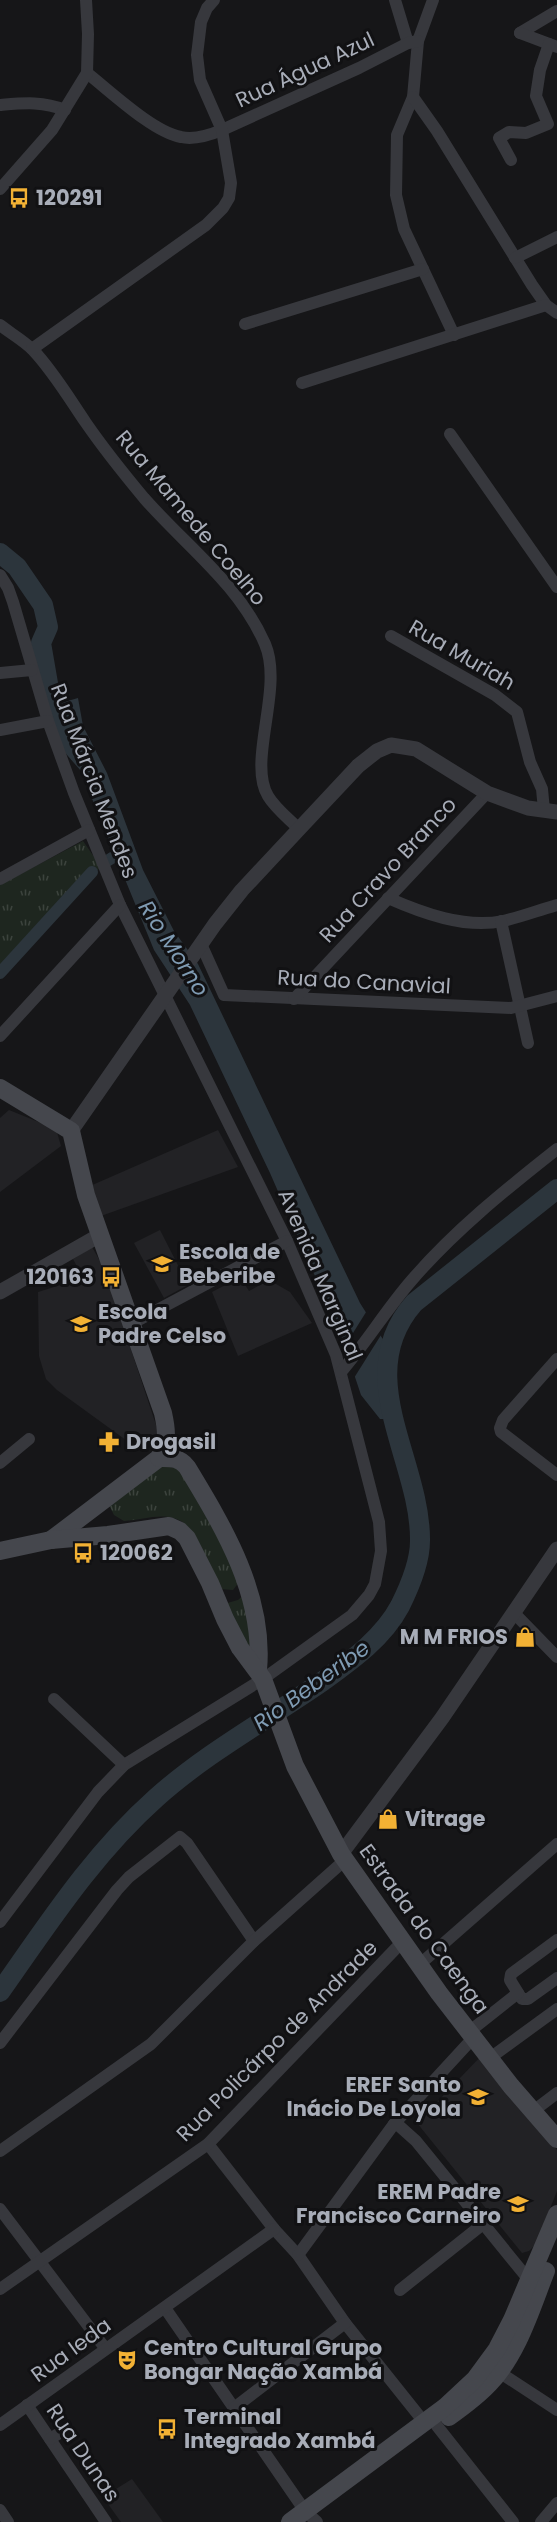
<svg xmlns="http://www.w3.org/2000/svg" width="557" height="2522" font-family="Poppins,sans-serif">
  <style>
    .built { fill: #222225 }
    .park { fill: url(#park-tufts) }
    .water { fill: #2c353c }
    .pier { fill: #161618 }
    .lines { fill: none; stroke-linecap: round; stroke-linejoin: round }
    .canal { stroke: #2c353c; stroke-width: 12 }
    .river { stroke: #2c353c; stroke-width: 20 }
    .minor { stroke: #37383d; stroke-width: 12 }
    .tertiary { stroke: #37383d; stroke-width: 15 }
    .secondary { stroke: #45474d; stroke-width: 18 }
    .labels { text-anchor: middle; stroke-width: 6; stroke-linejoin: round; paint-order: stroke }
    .street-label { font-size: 21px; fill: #a8adb8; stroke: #111113 }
    .poi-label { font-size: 21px; font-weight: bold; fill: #a8adb8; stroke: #111113; text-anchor: start }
    .water-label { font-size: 22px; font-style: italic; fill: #7f9bb3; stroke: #111113 }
  </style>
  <defs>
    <pattern id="park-tufts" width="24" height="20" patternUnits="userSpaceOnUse" patternTransform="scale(1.5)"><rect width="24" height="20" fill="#1e261f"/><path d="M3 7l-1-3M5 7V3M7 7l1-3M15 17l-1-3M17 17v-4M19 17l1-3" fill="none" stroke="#3c433d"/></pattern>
  </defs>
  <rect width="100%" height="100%" fill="#161618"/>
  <g class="built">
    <path d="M 9,1110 L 56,1129 L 61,1146 L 0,1192 L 0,1118 Z"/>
    <path d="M 218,1130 L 238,1167 L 101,1216 L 90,1186 Z"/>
    <path d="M 160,1230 L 188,1285 L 164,1298 L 134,1243 Z"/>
    <path d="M 92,1247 L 104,1268 L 159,1434 L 130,1443 L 57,1390 L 46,1379 L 39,1356 L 38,1292 L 83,1278 L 73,1259 Z"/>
    <path d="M 240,1277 L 249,1291 L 269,1280 L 290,1292 L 312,1323 L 238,1356 L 212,1292 L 235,1280 L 238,1281 Z"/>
    <path d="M 482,2055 L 557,2150 L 557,2191 L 536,2244 L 529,2251 L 522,2253 L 417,2123 Z"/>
    <path d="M 132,2479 L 163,2522 L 121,2522 L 103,2497 Z"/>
  </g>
  <g class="park">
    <path d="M 83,841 L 101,867 L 87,880 L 0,977 L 0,885 Z"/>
    <path d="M 160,1465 L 180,1469 L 229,1556 L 239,1582 L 233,1590 L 221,1589 L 192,1531 C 173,1507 148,1520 124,1521 L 114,1515 L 109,1505 Z"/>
    <path d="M 244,1595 L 252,1655 L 224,1604 L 238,1600 Z"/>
  </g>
  <path class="water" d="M 78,698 L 83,726 L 107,773 L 143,870 L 174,931 L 198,964 L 360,1303 L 384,1341 L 379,1367 L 385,1419 L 380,1419 L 361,1395 L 342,1338 L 270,1173 L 190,1005 L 154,950 L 86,784 L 57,704 Z"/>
  <path class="pier" d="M 368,1309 L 381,1335 L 354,1378 L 343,1349 Z"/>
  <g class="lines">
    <g class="canal">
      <path d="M 107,861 L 128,848"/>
      <path d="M 0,973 L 92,872"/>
    </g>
    <g class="river">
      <path d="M 0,553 L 17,567 L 43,605 L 48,627 L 41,643 L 50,695 L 55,709 L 62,717 L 63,729 L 69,742 L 89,765"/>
      <path d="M 0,1992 C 48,1924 93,1854 156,1798 C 206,1753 267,1720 323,1681 C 352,1660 383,1638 400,1606 C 409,1588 420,1561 420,1541 C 421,1460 350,1376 414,1303 L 557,1189"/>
    </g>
    <g class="minor">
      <path d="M 395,0 L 408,43"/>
      <path d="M 433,0 L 418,41 L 413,97 L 397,135 L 396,195 L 404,229 L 454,335"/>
      <path d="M 520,33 L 557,11"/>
      <path d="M 520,33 L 557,47"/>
      <path d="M 87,73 C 110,91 153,132 181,137 C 194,140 210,135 222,130 L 359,68 L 408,43 L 418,41"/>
      <path d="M 413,97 L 437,131 L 532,285 L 546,305 L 557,313"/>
      <path d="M 0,105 C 24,103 43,101 65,110"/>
      <path d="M 511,160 L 499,138 L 509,132 L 526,133 L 548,124 L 536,96 L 540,70 L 549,44"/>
      <path d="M 0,189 L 52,130 L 87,73 L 88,34 L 86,0"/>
      <path d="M 515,258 L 557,237"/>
      <path d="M 245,324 L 423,269"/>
      <path d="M 0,325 C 10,333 23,340 33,350 C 53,371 69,398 86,423 C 104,449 124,474 144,498 C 186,546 239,584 265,644 C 284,688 247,761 268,796 C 275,808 288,818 299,829"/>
      <path d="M 32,349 L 206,225 L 223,208 L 229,198 L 231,183 L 222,130 L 200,80 L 197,55 L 201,22 L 207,8 L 214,0"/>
      <path d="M 302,383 L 546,305"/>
      <path d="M 450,434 L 557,587"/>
      <path d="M 0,575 L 8,588 L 13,602 L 48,721 L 74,793 L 120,905 L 287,1241 L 336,1355 L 379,1522 L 381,1551 L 375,1584 L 369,1595 L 352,1615 L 263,1679 L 124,1765 L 98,1792 L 0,1922"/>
      <path d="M 391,636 L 495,695 L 517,712 L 530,762 L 542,789 L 544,810"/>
      <path d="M 0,673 L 32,670"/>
      <path d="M 0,730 L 48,721"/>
      <path d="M 0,879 L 89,830"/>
      <path d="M 388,898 C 422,913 465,929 503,921 C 521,917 539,910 557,905"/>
      <path d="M 501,921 L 528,1043"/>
      <path d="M 201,944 L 224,995 L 511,1008 L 557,996"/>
      <path d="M 294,999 L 487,793"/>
      <path d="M 0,1036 L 120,905"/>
      <path d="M 131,1324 L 287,1241"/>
      <path d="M 557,1359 L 503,1420 L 500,1428 L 501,1432 L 557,1475"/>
      <path d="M 341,1372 C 366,1343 386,1310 411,1281 C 454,1231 505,1190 557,1149"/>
      <path d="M 0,1463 L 29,1439"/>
      <path d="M 514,1613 L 557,1657"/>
      <path d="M 54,1699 L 124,1765"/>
      <path d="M 419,1965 L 557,1844"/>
      <path d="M 518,1993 L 522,1999 L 528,1999 L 557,1978"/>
      <path d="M 470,2031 L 518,1993 L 510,1980 L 511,1974 L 557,1940"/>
      <path d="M 0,2043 L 117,1890 L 129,1877 L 180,1837 L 187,1843 L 254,1941"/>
      <path d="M 490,2058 L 557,2009"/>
      <path d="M 532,2112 L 557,2093"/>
      <path d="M 394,2124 L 474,2037"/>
      <path d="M 208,2144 L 274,2229 L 298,2255 L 345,2323 L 424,2422"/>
      <path d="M 0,2151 L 151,2044 L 254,1941 L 345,1860"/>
      <path d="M 0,2209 L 105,2348"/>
      <path d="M 298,2255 L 394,2124 L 397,2124 L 416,2141 L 529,2280"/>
      <path d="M 0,2289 L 208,2144 L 402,1942"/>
      <path d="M 400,2290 L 483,2224"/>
      <path d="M 165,2308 L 305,2511 L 317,2522"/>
      <path d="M 178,2351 L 190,2343"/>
      <path d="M 499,2372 L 557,2410"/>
      <path d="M 27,2405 L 106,2522"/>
      <path d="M 234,2408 L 345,2323"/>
      <path d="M 0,2425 L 274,2229"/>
      <path d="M 437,2426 L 513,2522"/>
      <path d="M 50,2439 L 61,2432"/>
      <path d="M 0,2510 L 8,2522"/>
      <path d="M 541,2522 L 557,2503"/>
    </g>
    <g class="tertiary">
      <path d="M 71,1131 L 215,924 L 242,890 L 299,829 L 358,766 L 377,751 L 391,745 L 416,749 L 487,793 L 528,808 L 557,812"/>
      <path d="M 0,1292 L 100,1235"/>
      <path d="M 341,1854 L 442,1718 L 557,1549"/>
    </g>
    <g class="secondary">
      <path d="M 0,1088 L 71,1131 L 86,1195 L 163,1413 C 167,1431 168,1442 159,1458 L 51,1540"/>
      <path d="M 159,1458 C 171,1458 179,1457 187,1467 C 224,1528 265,1596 258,1670"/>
      <path d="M 0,1551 L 51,1540 L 108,1535 L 169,1526 L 180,1531 L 187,1538 L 210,1583 L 225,1619 L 240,1648 L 263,1679 L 295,1766 L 341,1854 L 439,1993 L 511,2086 L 557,2139"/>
      <path d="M 449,2417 C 463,2407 477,2397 489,2384 C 518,2354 531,2309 546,2271"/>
      <path d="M 290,2522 L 445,2407 L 475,2379 L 497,2349 L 512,2320 L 557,2214"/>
    </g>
  </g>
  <defs>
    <g id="bus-bare" transform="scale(1.62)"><path d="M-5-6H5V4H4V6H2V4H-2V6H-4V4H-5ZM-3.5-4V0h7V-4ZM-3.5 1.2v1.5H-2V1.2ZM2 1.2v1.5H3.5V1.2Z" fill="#f2b134" stroke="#111113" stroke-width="2.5" paint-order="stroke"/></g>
    <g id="school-bare" transform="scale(1.62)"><path d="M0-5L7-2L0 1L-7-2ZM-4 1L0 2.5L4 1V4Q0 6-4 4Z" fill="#f2b134" stroke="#111113" stroke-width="2.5" paint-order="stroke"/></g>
    <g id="pharmacy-bare" transform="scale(1.62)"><path d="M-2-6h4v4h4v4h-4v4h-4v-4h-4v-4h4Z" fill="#f2b134" stroke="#111113" stroke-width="2.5" paint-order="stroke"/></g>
    <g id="shop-bare" transform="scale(1.62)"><path d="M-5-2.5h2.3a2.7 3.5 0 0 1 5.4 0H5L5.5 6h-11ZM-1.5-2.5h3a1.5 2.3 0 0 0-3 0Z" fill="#f2b134" stroke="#111113" stroke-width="2.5" paint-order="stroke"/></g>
    <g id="theatre-bare" transform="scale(1.62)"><path d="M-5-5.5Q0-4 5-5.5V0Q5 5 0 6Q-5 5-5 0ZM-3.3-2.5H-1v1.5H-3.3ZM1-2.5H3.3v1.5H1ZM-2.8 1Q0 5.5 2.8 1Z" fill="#f2b134" stroke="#111113" stroke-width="2.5" paint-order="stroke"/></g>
  </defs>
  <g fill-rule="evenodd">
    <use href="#bus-bare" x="19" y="198"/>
    <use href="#school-bare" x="162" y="1264"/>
    <use href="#bus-bare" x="111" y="1277"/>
    <use href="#school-bare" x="81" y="1324"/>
    <use href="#pharmacy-bare" x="109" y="1442"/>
    <use href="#bus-bare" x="83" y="1553"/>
    <use href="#shop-bare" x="525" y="1637"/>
    <use href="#shop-bare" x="388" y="1819"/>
    <use href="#school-bare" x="478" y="2097"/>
    <use href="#school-bare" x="518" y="2204"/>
    <use href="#theatre-bare" x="127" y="2360"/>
    <use href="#bus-bare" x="167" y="2429"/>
  </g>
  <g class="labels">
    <g class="street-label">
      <text transform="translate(305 70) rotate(-25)" y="7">Rua Água Azul</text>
      <text transform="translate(191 518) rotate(50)" y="7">Rua Mamede Coelho</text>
      <text transform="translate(462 655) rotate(30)" y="7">Rua Muriah</text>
      <text transform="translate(94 781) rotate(69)" y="7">Rua Márcia Mendes</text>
      <text transform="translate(388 870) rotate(-47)" y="7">Rua Cravo Branco</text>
      <text transform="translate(364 982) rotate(3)" y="7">Rua do Canavial</text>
      <text transform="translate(320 1275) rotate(67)" y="7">Avenida Marginal</text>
      <text transform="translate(424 1929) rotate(54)" y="7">Estrada do Caenga</text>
      <text transform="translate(277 2041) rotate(-45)" y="7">Rua Policárpo de Andrade</text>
      <text transform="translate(71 2350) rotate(-36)" y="7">Rua Ieda</text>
      <text transform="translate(83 2453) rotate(56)" y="7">Rua Dunas</text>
    </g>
    <g class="poi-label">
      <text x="36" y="205">120291</text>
      <text x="179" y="1259">Escola de<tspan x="179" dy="24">Beberibe</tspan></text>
      <text x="94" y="1284" text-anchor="end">120163</text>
      <text x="98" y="1319">Escola<tspan x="98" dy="24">Padre Celso</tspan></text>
      <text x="126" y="1449">Drogasil</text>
      <text x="100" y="1560">120062</text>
      <text x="508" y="1644" text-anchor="end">M M FRIOS</text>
      <text x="405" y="1826">Vitrage</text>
      <text x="461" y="2092" text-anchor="end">EREF Santo<tspan x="461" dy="24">Inácio De Loyola</tspan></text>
      <text x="501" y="2199" text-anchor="end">EREM Padre<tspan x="501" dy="24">Francisco Carneiro</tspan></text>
      <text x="144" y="2355">Centro Cultural Grupo<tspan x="144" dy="24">Bongar Nação Xambá</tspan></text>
      <text x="184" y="2424">Terminal<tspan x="184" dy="24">Integrado Xambá</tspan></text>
    </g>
    <g class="water-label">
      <text transform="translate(174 948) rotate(57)" y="8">Rio Morno</text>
      <text transform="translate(311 1685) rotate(-36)" y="8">Rio Beberibe</text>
    </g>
  </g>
</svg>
